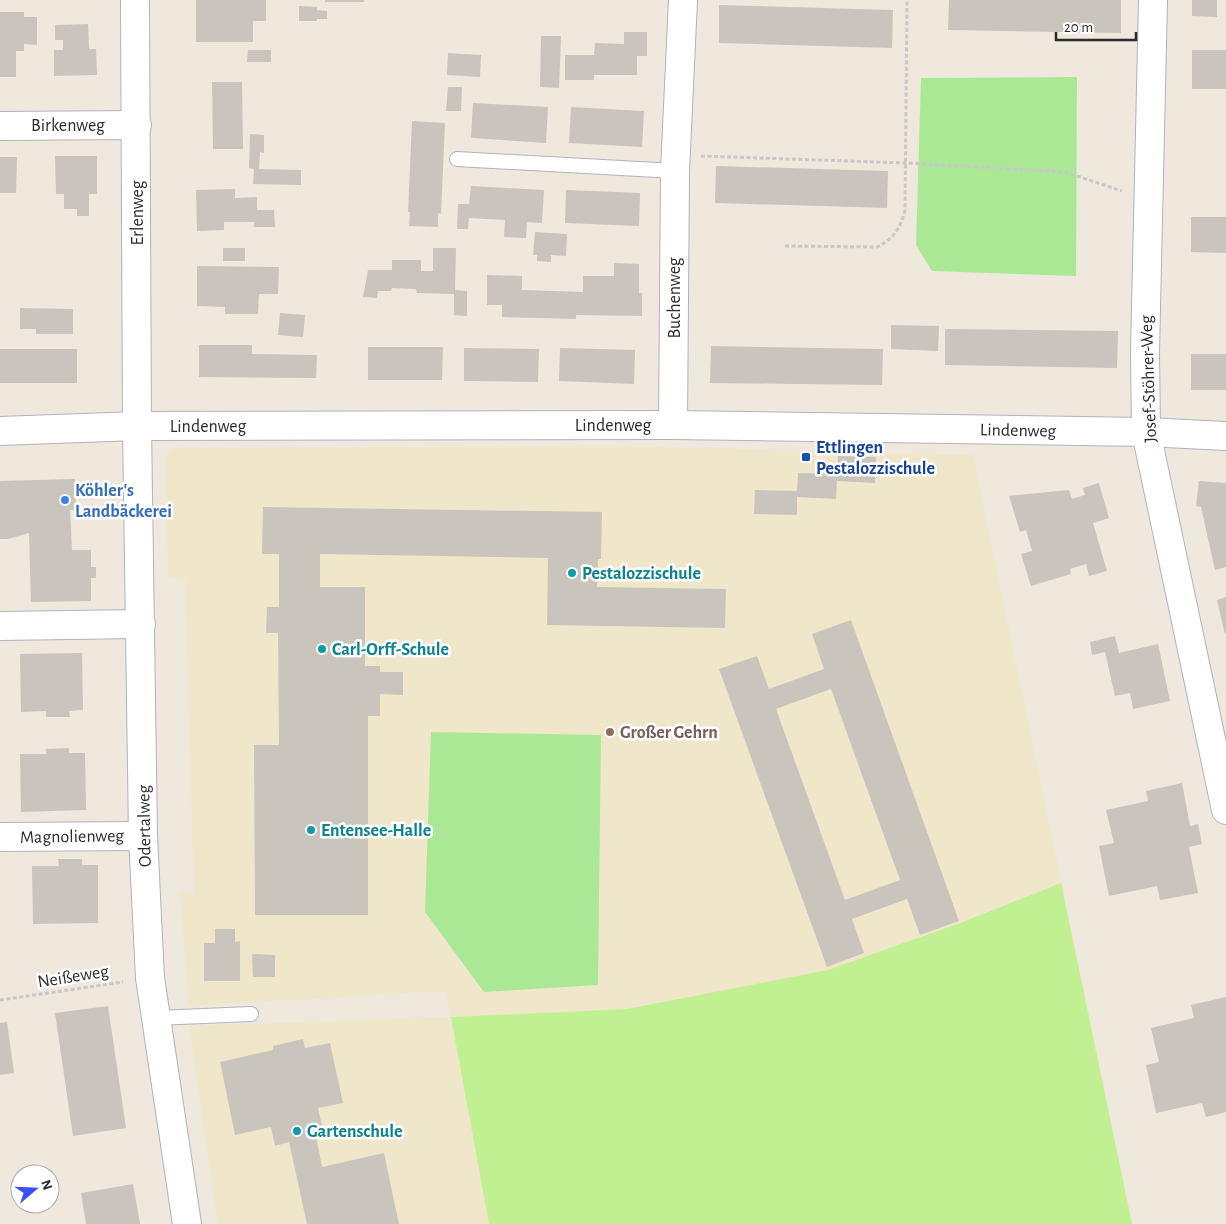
<svg xmlns="http://www.w3.org/2000/svg" width="1226" height="1224" font-family="'Alegreya Sans',sans-serif">
  <style>
    .education { fill: #f0e7cb }
    .green { fill: #abe896 }
    .pitch { fill: #c0f091 }
    .building { fill: #c9c5bc; fill-rule: evenodd }
    .lines { fill: none; stroke-linecap: round; stroke-linejoin: round }
    .service-casing { stroke: #b1b2c0; stroke-width: 16 }
    .minor-casing { stroke: #b1b2c0; stroke-width: 30 }
    .path { stroke: #c8c8c8; stroke-width: 3; stroke-dasharray: 4 2.5; stroke-linecap: butt }
    .service { stroke: #fff; stroke-width: 14 }
    .minor { stroke: #fff; stroke-width: 28 }
    .transit-dot { fill: #1a4fb4; stroke: #fff; stroke-width: 2 }
    .shop-dot { fill: #3f7fe0; stroke: #fff; stroke-width: 2 }
    .culture-dot { fill: #0f9aa8; stroke: #fff; stroke-width: 2 }
    .education-dot { fill: #8d6e63; stroke: #fff; stroke-width: 2 }
    .labels { text-anchor: middle; stroke-width: 5; stroke-linejoin: round; paint-order: stroke }
    .street-label { font-size: 18px; fill: #2b2b2b; stroke: #fff }
    .transit-label { font-size: 18px; font-weight: bold; fill: #164399; stroke: #fff; text-anchor: start }
    .shop-label { font-size: 18px; font-weight: bold; fill: #366cbe; stroke: #fff; text-anchor: start }
    .culture-label { font-size: 18px; font-weight: bold; fill: #0d838f; stroke: #fff; text-anchor: start }
    .education-label { font-size: 18px; font-weight: bold; fill: #785e54; stroke: #fff; text-anchor: start }
  </style>
  <rect width="100%" height="100%" fill="#eee8dd"/>
  <path class="education" d="M 656,447 L 973,455 L 1132,1224 L 218,1224 L 189,1026 L 451,1017 L 445,991 L 189,1006 L 180,893 L 194,892 L 185,580 L 168,578 L 165,459 L 173,448 Z"/>
  <g class="green">
    <path d="M 1077,77 L 1076,276 L 932,271 L 916,245 L 921,78 Z"/>
    <path d="M 431,732 L 601,735 L 598,985 L 484,992 L 425,912 Z"/>
  </g>
  <path class="pitch" d="M 1061,883 L 1132,1224 L 489,1224 L 451,1017 L 627,1009 L 828,970 L 963,922 Z"/>
  <g class="building">
    <path d="M 196,0 L 266,0 L 266,21 L 253,21 L 253,42 L 196,42 Z"/>
    <rect x="325" y="0" width="39" height="2"/>
    <path d="M 949,0 L 1121,0 L 1121,33 L 948,30 Z"/>
    <path d="M 1192,0 L 1217,0 L 1217,17 L 1192,16 Z"/>
    <path d="M 719,5 L 893,10 L 892,48 L 719,43 Z"/>
    <path d="M 299,6 L 317,7 L 317,10 L 327,11 L 327,19 L 317,19 L 317,21 L 299,21 Z"/>
    <path d="M 0,12 L 24,12 L 24,17 L 37,17 L 37,45 L 24,44 L 24,51 L 16,51 L 16,77 L 0,77 Z"/>
    <path d="M 88,24 L 89,49 L 96,49 L 97,75 L 54,76 L 54,50 L 63,50 L 63,40 L 55,40 L 55,25 Z"/>
    <path d="M 624,32 L 647,32 L 647,56 L 637,56 L 637,75 L 594,75 L 594,80 L 565,80 L 565,55 L 594,55 L 595,43 L 624,44 Z"/>
    <path d="M 541,36 L 561,36 L 559,88 L 540,87 Z"/>
    <path d="M 248,50 L 271,50 L 271,62 L 247,62 Z"/>
    <rect x="1192" y="50" width="34" height="39"/>
    <path d="M 448,53 L 481,55 L 480,77 L 447,75 Z"/>
    <path d="M 212,82 L 242,82 L 243,149 L 213,149 Z"/>
    <path d="M 448,87 L 462,87 L 461,111 L 446,111 Z"/>
    <path d="M 473,103 L 548,107 L 546,143 L 471,138 Z"/>
    <path d="M 571,107 L 644,111 L 642,147 L 569,143 Z"/>
    <path d="M 412,121 L 445,123 L 441,214 L 438,213 L 438,227 L 409,226 L 410,212 L 408,212 Z"/>
    <path d="M 250,134 L 264,135 L 264,153 L 260,152 L 259,169 L 301,170 L 301,185 L 253,184 L 254,169 L 249,168 Z"/>
    <path d="M 55,156 L 97,156 L 97,194 L 89,194 L 89,216 L 77,216 L 77,209 L 64,209 L 64,194 L 56,194 Z"/>
    <path d="M 0,157 L 17,157 L 16,193 L 0,193 Z"/>
    <path d="M 716,166 L 888,171 L 887,208 L 715,203 Z"/>
    <path d="M 471,186 L 544,190 L 542,223 L 527,222 L 526,238 L 504,237 L 505,220 L 469,218 L 468,229 L 457,229 L 458,204 L 469,204 Z"/>
    <path d="M 235,189 L 235,198 L 257,197 L 257,210 L 274,210 L 275,227 L 254,227 L 254,222 L 224,222 L 224,230 L 197,231 L 196,190 Z"/>
    <path d="M 566,190 L 640,193 L 639,226 L 565,223 Z"/>
    <path d="M 1191,217 L 1226,217 L 1226,253 L 1191,252 Z"/>
    <path d="M 535,232 L 567,234 L 566,256 L 551,255 L 551,262 L 537,261 L 537,255 L 533,255 Z"/>
    <rect x="223" y="248" width="22" height="13"/>
    <path d="M 433,248 L 456,248 L 455,290 L 467,291 L 467,316 L 454,315 L 454,294 L 417,293 L 416,289 L 392,288 L 391,291 L 378,291 L 377,298 L 363,297 L 368,270 L 392,270 L 392,260 L 421,260 L 421,271 L 433,271 Z"/>
    <path d="M 614,263 L 639,264 L 639,293 L 642,293 L 642,316 L 576,315 L 576,319 L 502,317 L 502,305 L 487,305 L 487,275 L 522,276 L 522,290 L 583,292 L 583,276 L 614,276 Z"/>
    <path d="M 197,266 L 279,267 L 278,294 L 259,294 L 258,314 L 225,314 L 225,307 L 197,306 Z"/>
    <path d="M 20,308 L 73,309 L 73,334 L 36,334 L 36,329 L 20,329 Z"/>
    <path d="M 280,313 L 305,315 L 303,337 L 278,335 Z"/>
    <path d="M 891,325 L 939,326 L 938,351 L 891,349 Z"/>
    <path d="M 945,329 L 1118,331 L 1117,368 L 945,365 Z"/>
    <path d="M 199,345 L 252,345 L 252,354 L 317,355 L 316,378 L 199,377 Z"/>
    <path d="M 711,346 L 883,349 L 882,385 L 710,383 Z"/>
    <path d="M 368,347 L 443,347 L 442,380 L 368,380 Z"/>
    <path d="M 464,348 L 539,349 L 538,382 L 464,381 Z"/>
    <path d="M 560,348 L 635,350 L 634,384 L 559,381 Z"/>
    <rect x="0" y="349" width="77" height="34"/>
    <rect x="1191" y="354" width="35" height="36"/>
    <path d="M 838,456 L 876,457 L 875,483 L 837,481 L 836,499 L 797,497 L 797,515 L 754,514 L 755,490 L 797,491 L 798,473 L 837,474 Z"/>
    <path d="M 75,479 L 76,510 L 70,510 L 72,550 L 91,550 L 91,567 L 96,567 L 96,578 L 91,578 L 91,601 L 31,602 L 29,533 L 8,539 L 0,539 L 0,481 Z"/>
    <path d="M 1199,481 L 1226,483 L 1226,567 L 1215,570 L 1201,507 L 1196,506 Z"/>
    <path d="M 1099,483 L 1109,518 L 1093,523 L 1107,571 L 1089,576 L 1086,564 L 1070,569 L 1071,574 L 1031,586 L 1021,554 L 1032,551 L 1026,530 L 1020,532 L 1009,496 L 1069,490 L 1072,499 L 1085,495 L 1083,488 Z"/>
    <path d="M 263,507 L 602,512 L 601,559 L 598,559 L 597,587 L 726,589 L 725,628 L 547,625 L 548,558 L 320,554 L 320,587 L 365,587 L 365,666 L 380,666 L 380,672 L 403,672 L 403,695 L 380,694 L 380,716 L 368,716 L 368,915 L 255,915 L 254,745 L 279,745 L 278,633 L 266,633 L 267,607 L 279,607 L 279,554 L 262,554 Z"/>
    <path d="M 1226,597 L 1226,633 L 1225,634 L 1217,600 Z"/>
    <path d="M 851,620 L 959,921 L 920,935 L 907,899 L 852,919 L 864,953 L 827,967 L 719,669 L 757,656 L 769,689 L 824,669 L 812,634 ZM 831,689 L 900,880 L 845,900 L 776,709 Z"/>
    <path d="M 1115,636 L 1119,653 L 1158,644 L 1170,701 L 1133,709 L 1130,693 L 1115,696 L 1105,652 L 1092,655 L 1090,642 Z"/>
    <path d="M 82,653 L 83,710 L 69,711 L 70,717 L 46,717 L 46,711 L 21,712 L 20,654 Z"/>
    <path d="M 69,748 L 69,753 L 85,753 L 86,810 L 21,812 L 20,754 L 46,754 L 46,749 Z"/>
    <path d="M 1182,783 L 1190,826 L 1198,824 L 1202,844 L 1189,847 L 1198,893 L 1160,900 L 1157,886 L 1109,896 L 1099,846 L 1114,843 L 1106,810 L 1148,801 L 1146,791 Z"/>
    <path d="M 58,859 L 82,859 L 82,865 L 98,865 L 98,923 L 33,924 L 32,866 L 59,866 Z"/>
    <path d="M 215,929 L 235,929 L 235,942 L 240,941 L 240,981 L 204,981 L 204,943 L 215,943 Z"/>
    <path d="M 252,954 L 275,955 L 275,977 L 253,977 Z"/>
    <path d="M 1226,997 L 1226,1112 L 1206,1117 L 1202,1103 L 1156,1113 L 1146,1065 L 1159,1062 L 1151,1028 L 1194,1018 L 1191,1005 Z"/>
    <path d="M 108,1006 L 126,1128 L 73,1136 L 55,1013 Z"/>
    <path d="M 7,1022 L 14,1073 L 0,1075 L 0,1023 Z"/>
    <path d="M 303,1039 L 305,1048 L 330,1043 L 343,1103 L 318,1108 L 324,1135 L 316,1137 L 322,1167 L 384,1153 L 399,1224 L 307,1224 L 289,1142 L 275,1146 L 271,1127 L 235,1135 L 220,1062 L 273,1050 L 273,1046 Z"/>
    <path d="M 133,1184 L 140,1224 L 86,1224 L 81,1193 Z"/>
  </g>
  <g class="lines">
    <g class="service-casing">
      <g id="service">
        <path d="M 457,159 L 675,171"/>
        <path d="M 156,1018 L 251,1014"/>
      </g>
    </g>
    <g class="minor-casing">
      <g id="minor">
        <path d="M 135,0 L 137,426 L 143,836 L 150,978 L 187,1224"/>
        <path d="M 1153,0 L 1145,352 L 1146,432 L 1226,810"/>
        <path d="M 0,126 L 137,125"/>
        <path d="M 673,425 L 675,171 L 683,0"/>
        <path d="M 0,431 L 137,426 L 673,425 L 1146,432 L 1226,436"/>
        <path d="M 0,626 L 141,624"/>
        <path d="M 0,837 L 143,836"/>
      </g>
    </g>
    <g class="path">
      <path d="M 701,156 L 906,163 L 1065,172 L 1122,191"/>
      <path d="M 785,246 L 877,247 C 894,239 900,228 905,211 L 907,0"/>
      <path d="M 0,1000 L 123,982"/>
    </g>
    <use href="#service" class="service"/>
    <use href="#minor" class="minor"/>
  </g>
  <rect class="transit-dot" x="801" y="452" width="10" height="10" rx="2.5"/>
  <circle class="shop-dot" cx="65" cy="500" r="5"/>
  <g class="culture-dot">
    <circle cx="572" cy="573" r="5"/>
    <circle cx="322" cy="649" r="5"/>
    <circle cx="311" cy="830" r="5"/>
    <circle cx="297" cy="1131" r="5"/>
  </g>
  <circle class="education-dot" cx="610" cy="732" r="5"/>
  <g class="labels">
    <g class="street-label">
      <text x="68" y="131">Birkenweg</text>
      <text transform="translate(137 213) rotate(-90)" y="6">Erlenweg</text>
      <text transform="translate(674 298) rotate(-90)" y="6">Buchenweg</text>
      <text transform="translate(1148 379) rotate(-92)" y="6">Josef-Stöhrer-Weg</text>
      <text x="613" y="431">Lindenweg</text>
      <text x="208" y="432">Lindenweg</text>
      <text transform="translate(1018 430) rotate(1)" y="6">Lindenweg</text>
      <text transform="translate(144 826) rotate(-91)" y="6">Odertalweg</text>
      <text transform="translate(72 836) rotate(-1)" y="6">Magnolienweg</text>
      <text transform="translate(73 976) rotate(-9)" y="6">Neißeweg</text>
    </g>
    <g class="transit-label">
      <text x="816" y="453">Ettlingen<tspan x="816" dy="21">Pestalozzischule</tspan></text>
    </g>
    <g class="shop-label">
      <text x="75" y="496">Köhler's<tspan x="75" dy="21">Landbäckerei</tspan></text>
    </g>
    <g class="culture-label">
      <text x="582" y="579">Pestalozzischule</text>
      <text x="332" y="655">Carl-Orff-Schule</text>
      <text x="321" y="836">Entensee-Halle</text>
      <text x="307" y="1137">Gartenschule</text>
    </g>
    <g class="education-label">
      <text x="620" y="738">Großer Gehrn</text>
    </g>
  </g>
  <g transform="translate(35 1189) rotate(71)"><circle r="24" fill="#ffffff" stroke="#aaaaaa"/>
  <path d="M0-4L9 19L0 12L-9 19Z" fill="#394eff"/>
  <text y="-8" font-size="14" font-weight="bold" text-anchor="middle" fill="#2b2b2b">N</text>
  </g>
  <path d="M1056 32v8h80v-8" fill="none" stroke="#2b2b2b" stroke-width="2.5"/>
  <text x="1064" y="32" font-size="15" fill="#2b2b2b" stroke="#ffffff" stroke-width="4" paint-order="stroke">20 m</text>
</svg>
